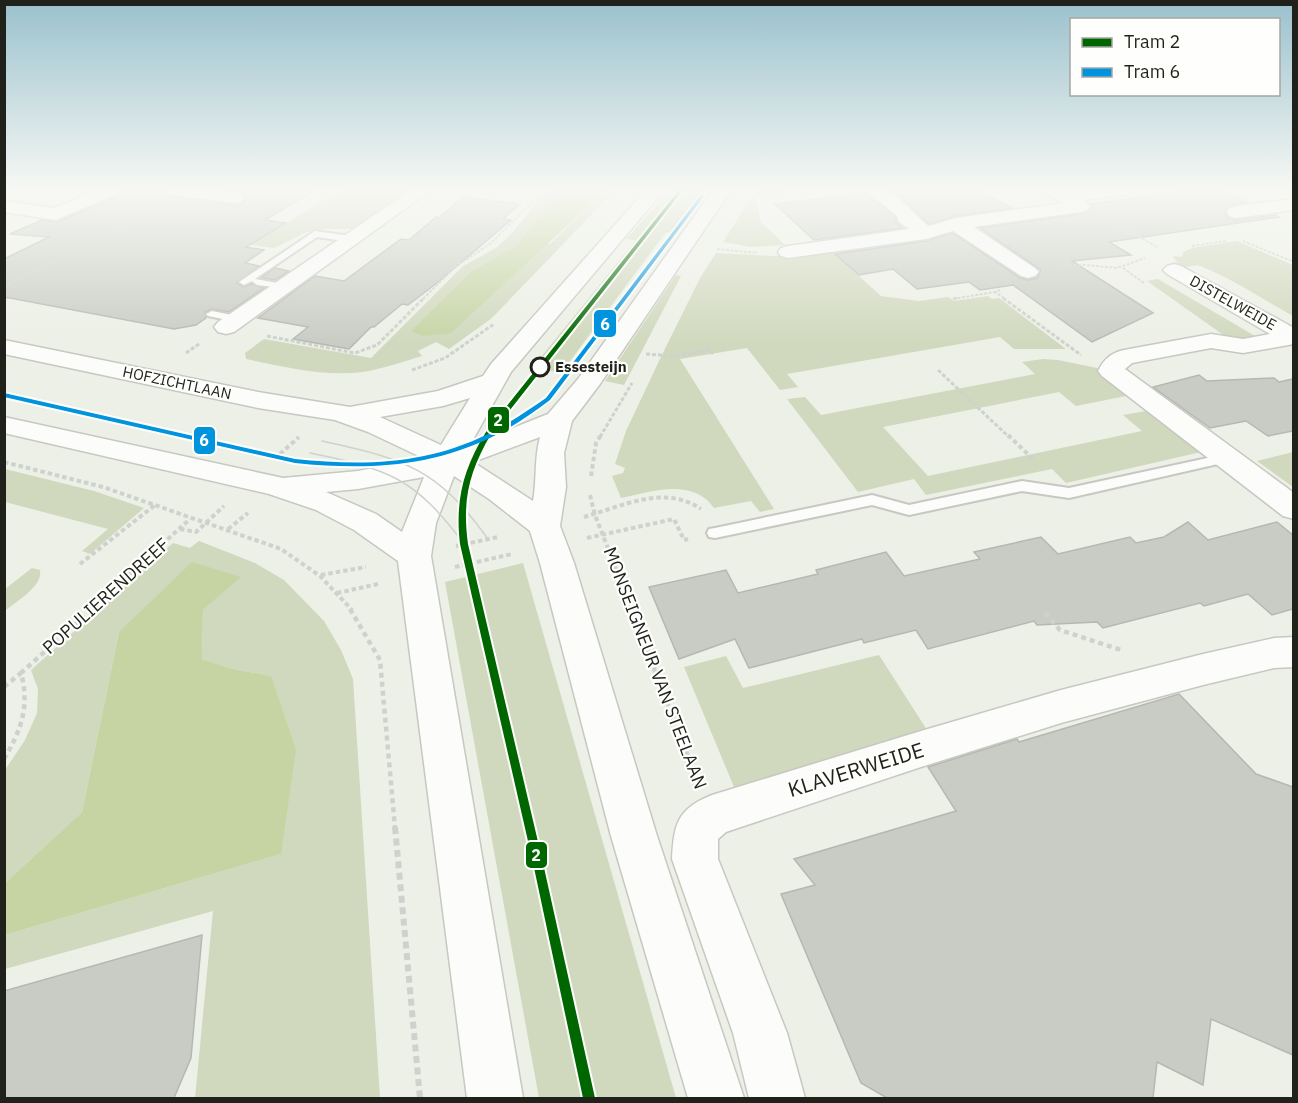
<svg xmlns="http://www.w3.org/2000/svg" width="1298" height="1103" font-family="'IBM Plex Sans',sans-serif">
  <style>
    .green { fill: #d0d8bd }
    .water { fill: #c6d4a4 }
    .building { fill: #c9ccc4; stroke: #b5b8b1; stroke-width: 1.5 }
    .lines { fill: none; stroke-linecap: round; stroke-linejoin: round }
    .service-casing { stroke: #c6c8c1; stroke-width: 4 }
    .minor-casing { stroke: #c6c8c1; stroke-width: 3 }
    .secondary-casing { stroke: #c6c8c1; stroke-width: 3 }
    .path-far4 { stroke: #cfd1cd; stroke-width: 2; stroke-dasharray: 3 1.5; stroke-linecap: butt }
    .path-far3 { stroke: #cfd1cd; stroke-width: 3; stroke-dasharray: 4 2; stroke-linecap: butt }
    .path-far2 { stroke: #cfd1cd; stroke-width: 4; stroke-dasharray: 4.5 3; stroke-linecap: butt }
    .path-far1 { stroke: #cfd1cd; stroke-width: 4.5; stroke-dasharray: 5 4; stroke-linecap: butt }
    .path { stroke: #cfd1cd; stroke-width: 6; stroke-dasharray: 7 4.5; stroke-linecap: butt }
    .service { fill: #fcfdfb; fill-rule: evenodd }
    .minor { fill: #fcfdfb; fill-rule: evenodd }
    .secondary { fill: #fcfdfb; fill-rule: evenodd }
    .tram { stroke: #d0d1ce; stroke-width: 1.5 }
    .tram-1-casing { stroke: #fefffc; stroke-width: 4 }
    .tram-2-casing { stroke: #fefffc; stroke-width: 4 }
    .tram-1 { fill: #060; fill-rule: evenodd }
    .tram-2 { fill: #0093de; fill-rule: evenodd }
    .stop-dot { fill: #fefffc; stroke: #1f211a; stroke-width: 3 }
    .labels { text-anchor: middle; stroke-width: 4.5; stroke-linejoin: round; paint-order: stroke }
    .far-street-label { font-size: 15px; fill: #1f211a; stroke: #fefffc }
    .far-stop-label { font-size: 15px; font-weight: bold; fill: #1f211a; stroke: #fefffc; text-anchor: start }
    .street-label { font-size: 18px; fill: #1f211a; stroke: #fefffc }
    .near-street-label { font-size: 21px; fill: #1f211a; stroke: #fefffc }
    .line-badge { stroke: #fefffc; stroke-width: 2 }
    .badge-label { font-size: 16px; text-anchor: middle; font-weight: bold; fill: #fff }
  </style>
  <rect width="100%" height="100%" fill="#edf0e6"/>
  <g class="green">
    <path d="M 340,190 L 412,190 L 355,229 L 323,229 L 307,232 L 274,248 L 239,243 L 215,258 L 125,244 L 107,247 L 5,300 L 5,290 L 130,226 L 151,230 L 168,221 L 178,222 L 192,215 L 179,212 L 191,205 L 217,209 L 208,215 L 282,226 Z"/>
    <path d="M 548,190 L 562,190 L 514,247 L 473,270 L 551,243 L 606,190 L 615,190 L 492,318 L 449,349 L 436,342 L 418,351 L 422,356 C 405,361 387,367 369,371 C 328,378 286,367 246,359 L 245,353 L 264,339 L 371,358 L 463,266 L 496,248 L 512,233 Z"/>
    <path d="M 670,190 L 706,190 L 677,234 L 666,232 L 561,373 L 533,367 L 636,240 L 626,239 Z"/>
    <path d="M 756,190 L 793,190 L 755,197 L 761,222 L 785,245 L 751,247 L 723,242 Z"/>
    <path d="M 1237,241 L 1293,265 L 1293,316 C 1264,300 1234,280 1203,267 C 1189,261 1184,277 1173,256 L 1182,257 L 1183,252 L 1192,248 Z"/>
    <path d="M 830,250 L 881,296 L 919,301 L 948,297 L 954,301 L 988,296 L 992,299 L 999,298 L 1066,349 L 1014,349 L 1000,337 L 787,374 L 798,387 L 780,390 L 747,348 L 680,359 L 774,509 L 760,512 L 751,501 L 714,508 C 692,477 651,492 621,498 L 612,476 L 623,473 L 625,468 L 615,464 L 626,431 L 659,361 L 700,278 L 716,253 L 774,256 Z"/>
    <path d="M 676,275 L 681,276 L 624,385 L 605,381 Z"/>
    <path d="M 1158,279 L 1255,336 L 1232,341 L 1147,281 Z"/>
    <path d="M 1043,359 L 1058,360 L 1097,368 L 1102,377 L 1126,396 L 1076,406 L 1059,392 L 883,427 L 928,476 L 1142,431 L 1123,415 L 1146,411 L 1201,452 L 1066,483 L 1052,469 L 926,495 L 914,479 L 858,492 L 787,399 L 805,397 L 821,415 L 1035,374 L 1022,362 Z"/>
    <path d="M 1293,452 L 1293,487 L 1257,461 Z"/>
    <path d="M 5,469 L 94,491 L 144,508 L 90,554 L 82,551 L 108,529 L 5,502 Z"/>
    <path d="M 199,541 L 255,563 L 284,580 L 324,621 L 341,650 L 353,679 L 380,1098 L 195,1098 L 213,911 L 5,969 L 5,935 L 281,854 L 271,676 L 229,668 L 202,659 L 203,610 L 240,577 L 119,632 L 82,812 L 5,883 L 5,770 L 25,740 L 37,713 L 38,689 L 31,670 L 173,543 L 190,548 Z"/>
    <path d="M 523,563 L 676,1098 L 539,1098 L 445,582 Z"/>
    <path d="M 32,568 L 40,570 C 43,587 16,601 5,611 L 5,589 Z"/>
    <path d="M 879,655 L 929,733 L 734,787 L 684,667 L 726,656 L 743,688 Z"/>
  </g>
  <g class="water">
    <path d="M 562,190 L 606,190 L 451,333 L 423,336 L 411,331 L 473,270 L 514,247 Z"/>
    <path d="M 192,562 L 241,577 L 203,610 L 202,659 L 229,668 L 271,676 L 296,750 L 281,854 L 5,935 L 5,883 L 82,812 L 119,632 Z"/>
  </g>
  <g class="building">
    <path d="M 122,190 L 164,190 L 169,196 L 235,205 L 243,203 L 246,197 L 241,192 L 227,190 L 315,190 L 265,220 L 286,223 L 246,247 L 264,250 L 245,263 L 259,266 L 237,283 L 243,287 L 252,284 L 264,288 L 229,312 L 212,309 L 205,312 L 206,318 L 196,325 L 174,329 L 4,297 L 4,259 L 49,237 L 10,234 L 42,220 L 57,222 L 118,196 Z"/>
    <path d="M 890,190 L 977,190 L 1013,208 L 956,216 L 929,224 Z"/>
    <path d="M 1192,190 L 1219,190 L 1247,202 L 1227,207 L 1225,213 L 1228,218 L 1236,220 L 1275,215 L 1279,217 L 1109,242 L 1131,255 L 1072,261 L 1153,313 L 1092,342 L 1013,285 L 980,290 L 969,282 L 917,289 L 893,269 L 859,275 L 835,254 L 926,241 L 953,233 L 1020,278 L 1029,280 L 1037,278 L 1041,270 L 980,228 L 1081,214 L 1089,211 L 1091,204 Z"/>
    <path d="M 865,193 L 894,216 L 897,223 L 903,228 L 814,240 L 775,204 Z"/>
    <path d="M 462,197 L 520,204 L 503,219 L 511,220 L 437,283 L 408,305 L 402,304 L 374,327 L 371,327 L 349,349 L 293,339 L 308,327 L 258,318 L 315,276 L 344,281 L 401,239 L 409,240 L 436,217 L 439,218 Z"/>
    <path d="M 275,268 L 289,271 L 275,280 L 261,278 Z"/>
    <path d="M 1199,375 L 1207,381 L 1274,378 L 1279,382 L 1293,379 L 1293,431 L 1268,436 L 1246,421 L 1210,428 L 1153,387 Z"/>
    <path d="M 1188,522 L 1208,540 L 1277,522 L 1293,535 L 1293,609 L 1272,615 L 1248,594 L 1204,606 L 1200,603 L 1103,628 L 1097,622 L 1037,625 L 1034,621 L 928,649 L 916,630 L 864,643 L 862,639 L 749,668 L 735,639 L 679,659 L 649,587 L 726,570 L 738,593 L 818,574 L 816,570 L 886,552 L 904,576 L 980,559 L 974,552 L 1041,537 L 1058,554 L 1130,537 L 1136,543 L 1164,537 Z"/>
    <path d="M 1179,694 L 1256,774 L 1293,787 L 1293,1055 L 1211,1019 L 1203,1085 L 1157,1062 L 1153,1098 L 887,1098 L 861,1083 L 781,894 L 815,885 L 794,859 L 956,811 L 928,767 L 1017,739 L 1019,742 Z"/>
    <path d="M 202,935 L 191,1058 L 174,1098 L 4,1098 L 4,991 Z"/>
  </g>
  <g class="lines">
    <g class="service-casing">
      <g id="service">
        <path d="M 315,231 L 351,236 L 356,239 L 351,242 L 317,237 L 255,279 L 289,285 L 289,289 L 257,285 L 252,281 L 244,285 L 239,282 Z"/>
        <path d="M 212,311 L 242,317 L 244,319 L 238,322 L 208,316 L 206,314 Z"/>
        <path d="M 1226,454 L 1233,458 L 1231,461 L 1069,498 L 1022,491 L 909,515 L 872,505 L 715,538 L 709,537 L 707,533 L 709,529 L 715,528 L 872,495 L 909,505 L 1022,481 L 1069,488 Z"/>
      </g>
    </g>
    <g class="minor-casing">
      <g id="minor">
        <path d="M 97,190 L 120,190 L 117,194 L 56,220 L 4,212 L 4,201 L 54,208 Z"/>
        <path d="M 166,190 L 213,190 L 241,194 L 244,198 L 241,202 L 235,203 L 175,195 L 169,194 Z"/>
        <path d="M 411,190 L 431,190 L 234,332 L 226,334 L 218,332 L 214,327 L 218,322 Z"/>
        <path d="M 865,190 C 870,190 879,188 884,190 C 900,194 916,217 929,226 L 956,218 L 1063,203 L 1047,194 L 1044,190 L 1133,190 L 1130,194 L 1124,195 L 1084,200 L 1090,206 L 1087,210 L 1081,212 L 974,227 L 1035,268 L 1039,272 L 1035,276 L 1028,278 L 1021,276 L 953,231 L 926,239 L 788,258 L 781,256 L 778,252 L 781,248 L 788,246 L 909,229 L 899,222 L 896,215 Z"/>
        <path d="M 1294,199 L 1294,210 L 1236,218 L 1229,216 L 1227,212 L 1229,208 L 1236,206 Z"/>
        <path d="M 1174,264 L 1181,266 L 1294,328 L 1294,344 L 1243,353 L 1211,348 L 1132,363 L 1125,369 L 1294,493 L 1294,519 L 1283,516 L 1102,376 L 1098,371 C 1104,359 1111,353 1124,350 L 1211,334 L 1243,339 L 1270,334 L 1167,274 L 1163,270 L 1167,266 Z"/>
        <path d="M 1294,637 L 1294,667 L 1274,668 L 1203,685 L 1061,723 L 921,767 L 726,832 L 718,839 L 718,859 L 787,1033 L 805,1098 L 749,1098 L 733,1033 L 672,859 C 674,824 677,809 712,795 L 921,731 L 1061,690 L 1203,654 L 1274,638 Z"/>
      </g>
    </g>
    <g class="secondary-casing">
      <path id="secondary" d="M 646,190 L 664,190 L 511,372 L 470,445 L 548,414 L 578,379 L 713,190 L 731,190 L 600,384 L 572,421 L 564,453 L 566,487 L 560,526 L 574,563 L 657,836 L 744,1098 L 688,1098 L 611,836 L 540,563 L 530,531 L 489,499 L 454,476 L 436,523 L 431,556 L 523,1098 L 467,1098 L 398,561 L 354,530 L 316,510 L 269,494 L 4,433 L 4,417 L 283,478 L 358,471 L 423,458 L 368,432 L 335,420 L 258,408 L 4,354 L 4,340 L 258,392 L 350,407 L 438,391 L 483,376 L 491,364 ZM 470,398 L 441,445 L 380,417 L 443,406 ZM 540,437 C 534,458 537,480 533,501 L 473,462 ZM 424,477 L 402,532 L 376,514 L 326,492 L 358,489 Z"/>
    </g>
    <g class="path-far4">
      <path d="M 822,190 L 842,193"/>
      <path d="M 1188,190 L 1210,199"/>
      <path d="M 779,193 L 805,190"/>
      <path d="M 1111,221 L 1157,247"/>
      <path d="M 1243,241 L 1294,262"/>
      <path d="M 1192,246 L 1226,241"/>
      <path d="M 717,249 L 758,253"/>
      <path d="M 1060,266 L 1085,265 L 1117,268 L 1145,258"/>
      <path d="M 1123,268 L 1144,283"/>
      <path d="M 4,287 L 122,226"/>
      <path d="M 1000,290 L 995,292 L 1005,299"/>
      <path d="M 423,299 L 455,267 L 490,244 L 545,190"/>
      <path d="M 953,299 L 995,292"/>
    </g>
    <g class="path-far3">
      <path d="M 1003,298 L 1081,355"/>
      <path d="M 953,299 L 959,298"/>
      <path d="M 267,336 L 355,353 L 377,345 L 424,298"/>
      <path d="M 186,353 L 199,344"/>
      <path d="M 646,354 L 674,356 L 710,350 L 713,354"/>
      <path d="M 412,370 L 445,358 L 494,324"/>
      <path d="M 938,370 L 1009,437"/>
      <path d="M 600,437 L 632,383"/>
    </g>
    <g class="path-far2">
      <path d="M 1008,435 L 1033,459"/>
      <path d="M 280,454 L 299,437"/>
      <path d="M 4,462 L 103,487 L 281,549 L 320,576 L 352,610"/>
      <path d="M 591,476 L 596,443 L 601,435"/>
      <path d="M 590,495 L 595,515 L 632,610"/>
      <path d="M 584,517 C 623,506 664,484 701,509"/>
      <path d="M 180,529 L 196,532 L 224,506"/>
      <path d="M 228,529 L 248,513"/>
      <path d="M 587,538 L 674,519 L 684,540 L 688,539"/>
      <path d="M 456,546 L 498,537"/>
      <path d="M 80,564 L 155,505"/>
      <path d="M 455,567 L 512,554"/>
      <path d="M 321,575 L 366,567"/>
      <path d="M 337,593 L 378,584"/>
      <path d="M 90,610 L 190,519"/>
    </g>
    <g class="path-far1">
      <path d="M 350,609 L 380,660 L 395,828"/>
      <path d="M 631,609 L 696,777"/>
      <path d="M 1045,613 L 1060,630 L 1121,650"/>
      <path d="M 4,687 L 21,673"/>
      <path d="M 4,759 C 21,730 30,707 21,673 L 92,609"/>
    </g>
    <path class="path" d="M 395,827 L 420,1098"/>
    <use href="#service" class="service"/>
    <use href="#minor" class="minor"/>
    <use href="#secondary" class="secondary"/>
    <g class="tram">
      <path d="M 322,441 C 405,459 437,468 488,539"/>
      <path d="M 310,453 C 389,469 415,478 464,544"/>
    </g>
    <g class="tram-1-casing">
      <path id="tram-1" d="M 679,190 L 683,190 L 491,434 C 469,472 462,500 468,544 L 543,863 L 595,1098 L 583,1098 L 533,863 L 460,544 C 455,501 463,469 486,432 Z"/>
    </g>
    <g class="tram-2-casing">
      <path id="tram-2" d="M 701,195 L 704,196 L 550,400 C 531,414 513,427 492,437 C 428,468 364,470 295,463 L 4,397 L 4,393 L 295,459 C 363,466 425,465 488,434 C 508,424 527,411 546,398 Z"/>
    </g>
    <use href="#tram-1" class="tram-1"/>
    <use href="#tram-2" class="tram-2"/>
  </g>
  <linearGradient id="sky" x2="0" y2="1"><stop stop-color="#9ac1cd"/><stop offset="0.55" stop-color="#f7f8f4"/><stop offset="1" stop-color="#f7f8f4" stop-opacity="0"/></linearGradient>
  <rect width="1298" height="344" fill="url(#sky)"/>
  <circle class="stop-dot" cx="540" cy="367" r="9"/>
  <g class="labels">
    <g class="far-street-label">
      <text transform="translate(1233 303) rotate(29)" y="5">DISTELWEIDE</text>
      <text transform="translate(177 383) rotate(12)" y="5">HOFZICHTLAAN</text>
    </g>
    <g class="far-stop-label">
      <text x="555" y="372">Essesteijn</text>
    </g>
    <g class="street-label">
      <text transform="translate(106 596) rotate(-42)" y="6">POPULIERENDREEF</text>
      <text transform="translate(655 668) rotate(69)" y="6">MONSEIGNEUR VAN STEELAAN</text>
    </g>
    <g class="near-street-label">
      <text transform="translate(856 770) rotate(-17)" y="7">KLAVERWEIDE</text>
    </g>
  </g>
  <g class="line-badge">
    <rect x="593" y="309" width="24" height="29" rx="6" fill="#0093de"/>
    <rect x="487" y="406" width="23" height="28" rx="6" fill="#060"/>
    <rect x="193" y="426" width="23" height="29" rx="6" fill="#0093de"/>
    <rect x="525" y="841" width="23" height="28" rx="6" fill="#060"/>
  </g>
  <g class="badge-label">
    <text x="605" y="330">6</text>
    <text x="498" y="426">2</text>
    <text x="204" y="446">6</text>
    <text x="536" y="861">2</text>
  </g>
  <rect width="1298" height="1103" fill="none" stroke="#1f211a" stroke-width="12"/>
  <rect x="1070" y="18" width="210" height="78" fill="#fefffc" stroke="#a5a6a2" stroke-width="1.5"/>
  <rect x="1082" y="38" width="30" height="9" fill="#006600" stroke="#a5a6a2" stroke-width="1.5"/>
  <text x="1124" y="48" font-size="18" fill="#1f211a">Tram 2</text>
  <rect x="1082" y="68" width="30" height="9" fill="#0093de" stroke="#a5a6a2" stroke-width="1.5"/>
  <text x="1124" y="78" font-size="18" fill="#1f211a">Tram 6</text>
</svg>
